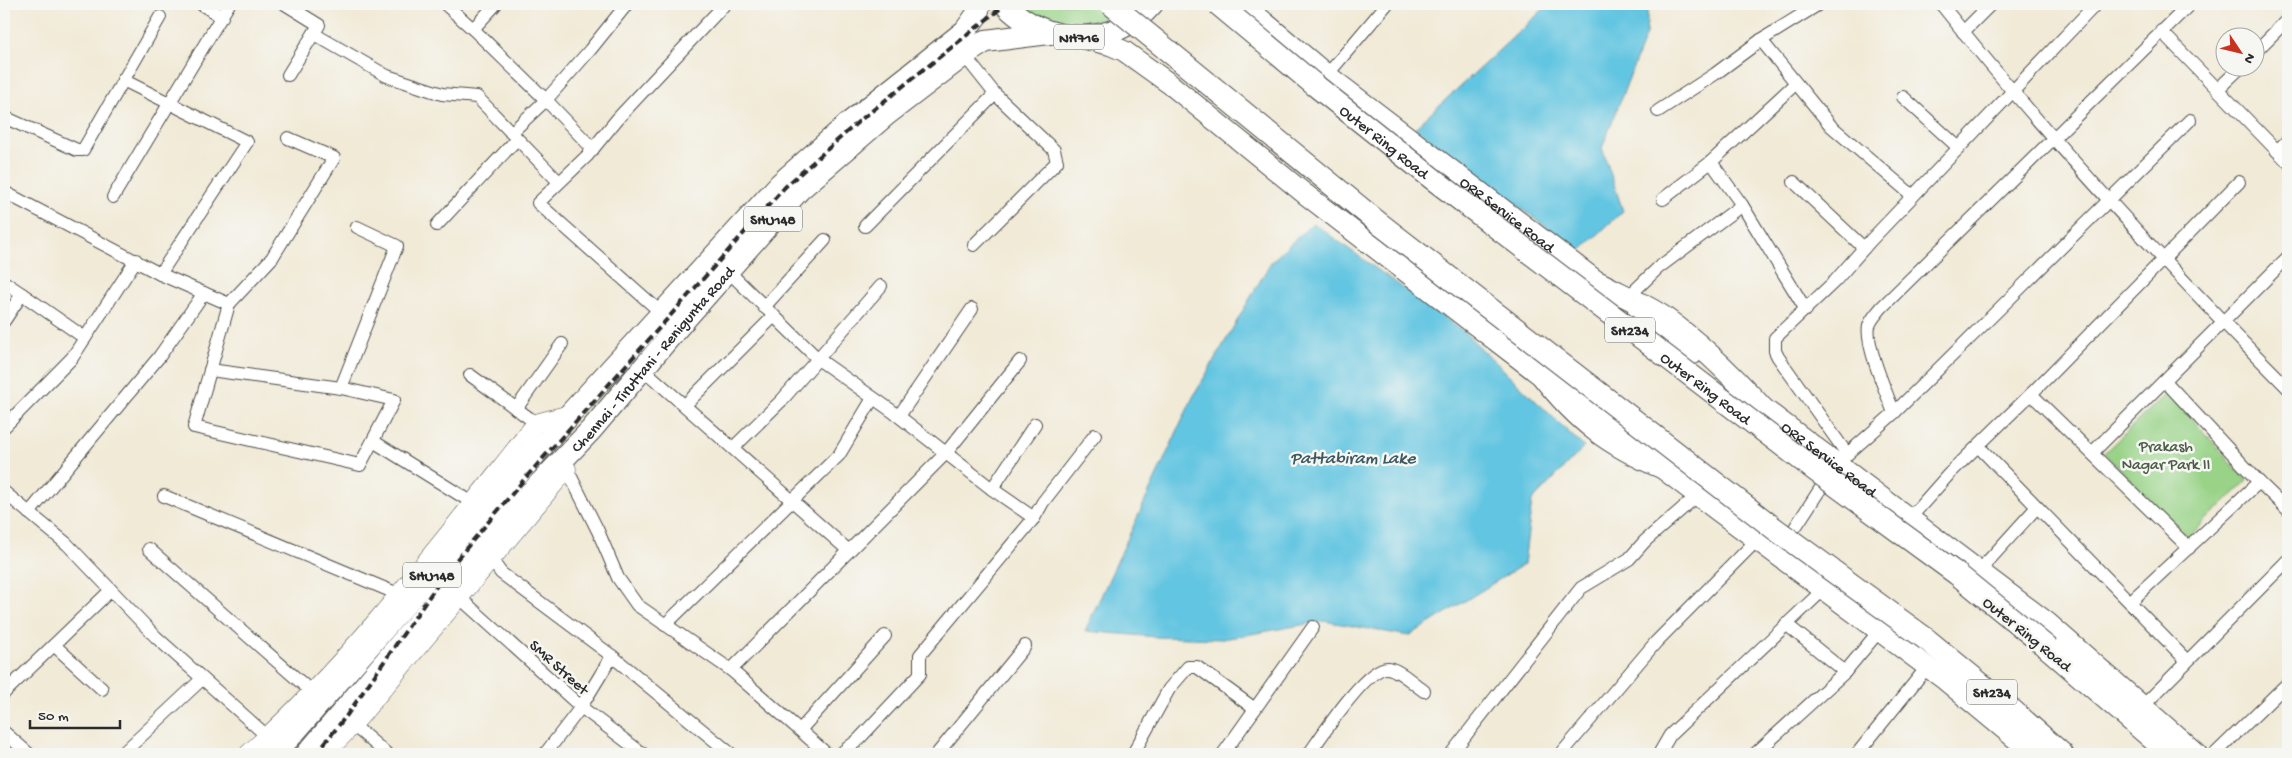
<svg xmlns="http://www.w3.org/2000/svg" width="2292" height="758" font-family="'Gochi Hand',sans-serif">
  <style>
    .green { fill: #98d387; stroke: #627f59 }
    .water { fill: #62c5e1; stroke: #467886 }
    .lines { fill: none; stroke-linecap: round; stroke-linejoin: round }
    .street-casing { stroke: #494845; stroke-width: 14 }
    .secondary-casing { stroke: #494845; stroke-width: 19 }
    .primary-casing { stroke: #494845; stroke-width: 22 }
    .highway-casing { stroke: #494845; stroke-width: 24 }
    .street { stroke: #fff; stroke-width: 12 }
    .secondary { stroke: #fff; stroke-width: 18 }
    .primary { stroke: #fff; stroke-width: 20 }
    .highway { stroke: #fff; stroke-width: 22 }
    .rail { stroke: #2b2b2b; stroke-width: 4; stroke-dasharray: 8 4; stroke-linecap: butt }
    .highway-bridge-casing { stroke: #494845; stroke-width: 24; stroke-linecap: butt }
    .highway-bridge { stroke: #fff; stroke-width: 22 }
    .labels { text-anchor: middle; stroke-width: 5; stroke-linejoin: round; paint-order: stroke }
    .shield { fill: #f6f6f2; stroke: #686867; stroke-width: 1 }
    .shield-label { font-size: 15px; font-weight: bold; fill: #2b2b2b }
    .street-label { font-size: 16px; fill: #2b2b2b; stroke: #f6f6f2 }
    .park-label { font-size: 16px; fill: #4c5d47; stroke: #f6f6f2 }
    .water-label { font-size: 18px; font-style: italic; fill: #3c5962; stroke: #f6f6f2 }
  </style>
  <rect width="100%" height="100%" fill="#f6f6f2"/>
  <filter id="ink" filterUnits="userSpaceOnUse"><feTurbulence type="fractalNoise" baseFrequency=".02" numOctaves="2"/><feDisplacementMap in="SourceGraphic" scale="10" xChannelSelector="R" yChannelSelector="G"/><feConvolveMatrix kernelMatrix="1 2 1 2 8 2 1 2 1" color-interpolation-filters="sRGB"/></filter>
  <filter id="wash" filterUnits="userSpaceOnUse"><feTurbulence type="fractalNoise" baseFrequency=".0096" numOctaves="4" result="noise"/><feDisplacementMap in="SourceGraphic" scale="20" xChannelSelector="R" yChannelSelector="G"/><feGaussianBlur stdDeviation="1.12" result="paint"/><feColorMatrix in="noise" values="0 0 0 0 0 0 0 0 0 0 0 0 0 0 0 0 0 1.4 0 .05"/><feComposite in="paint" operator="in"/></filter>
  <g filter="url(#wash)">
    <rect width="100%" height="100%" fill="#f1ead7"/>
    <g class="green">
      <path d="M 1017,4 L 1143,4 L 1095,29 L 1045,24 Z"/>
      <path d="M 2168,392 L 2247,481 L 2188,537 L 2104,453 Z"/>
    </g>
    <g class="water">
      <path d="M 1549,4 L 1648,4 L 1646,34 L 1602,148 L 1623,211 L 1579,252 L 1415,128 Z"/>
      <path d="M 1313,223 L 1464,332 L 1584,447 L 1532,501 L 1524,564 L 1409,636 L 1324,621 L 1223,639 L 1156,637 L 1085,631 L 1193,397 L 1271,262 Z"/>
    </g>
  </g>
  <g filter="url(#ink)">
    <g class="lines">
      <g class="street-casing">
        <g id="street">
          <path d="M 201,4 L 222,17"/>
          <path d="M 285,4 L 319,25 L 288,75"/>
          <path d="M 445,4 L 473,29 L 496,4"/>
          <path d="M 1819,4 L 1761,40 L 1831,126 L 1913,196"/>
          <path d="M 1941,4 C 2048,139 2167,266 2288,388"/>
          <path d="M 473,29 L 546,100 L 590,50 L 627,4"/>
          <path d="M 2161,31 L 2288,162"/>
          <path d="M 1963,32 L 1991,4"/>
          <path d="M 314,34 L 387,76 L 442,94 L 477,97 L 559,182"/>
          <path d="M 2254,53 L 2288,19"/>
          <path d="M 1327,75 L 1387,4"/>
          <path d="M 123,80 L 247,142 L 160,274"/>
          <path d="M 1795,84 L 1711,162 L 1742,205 L 1806,310"/>
          <path d="M 2218,89 L 2240,68"/>
          <path d="M 1903,97 L 1959,148"/>
          <path d="M 1658,111 L 1715,74 L 1761,40"/>
          <path d="M 4,117 L 77,150 L 83,150 L 160,17"/>
          <path d="M 511,133 L 546,100 L 593,149"/>
          <path d="M 2277,151 L 2288,140"/>
          <path d="M 1794,182 L 1864,248"/>
          <path d="M 4,192 L 160,274 L 229,304 L 272,258 L 334,158 L 288,138"/>
          <path d="M 113,197 L 229,4"/>
          <path d="M 1663,199 L 1711,162"/>
          <path d="M 437,225 L 517,139"/>
          <path d="M 865,226 L 995,94 L 964,55"/>
          <path d="M 974,245 L 1057,162 L 1054,150 L 995,94"/>
          <path d="M 728,271 L 818,359 L 892,411 L 992,489 L 1034,518 L 920,655 L 920,674 L 858,740 L 840,754"/>
          <path d="M 4,282 L 22,294 L 4,321"/>
          <path d="M 22,294 L 85,338"/>
          <path d="M 1628,297 L 1658,268 L 1742,205"/>
          <path d="M 229,304 L 194,427 L 360,465 L 394,400 L 341,388 L 397,246 L 357,227"/>
          <path d="M 764,307 L 825,240"/>
          <path d="M 666,317 L 538,203 L 587,156 L 619,117 L 725,4"/>
          <path d="M 643,369 L 849,551"/>
          <path d="M 210,370 L 341,388"/>
          <path d="M 470,375 L 536,423"/>
          <path d="M 2031,394 L 2189,548"/>
          <path d="M 685,405 L 774,316"/>
          <path d="M 516,409 L 562,344"/>
          <path d="M 1894,413 C 1887,394 1865,345 1869,326 C 1871,319 1877,313 1882,307 L 2190,4"/>
          <path d="M 899,416 L 972,309"/>
          <path d="M 4,427 L 72,358 L 136,260"/>
          <path d="M 373,441 L 473,503"/>
          <path d="M 1978,446 L 2187,661"/>
          <path d="M 733,448 L 782,400 L 881,286"/>
          <path d="M 2092,453 L 2288,257"/>
          <path d="M 1847,454 L 1778,357 L 1775,351 L 1775,338 L 1835,281 L 1871,240 L 2096,4"/>
          <path d="M 1843,458 L 1894,413 L 2190,120"/>
          <path d="M 567,469 L 598,531 L 618,578 L 637,605 L 731,670"/>
          <path d="M 2259,482 L 2288,510"/>
          <path d="M 992,489 L 1035,424"/>
          <path d="M 4,492 L 67,544 L 156,637 L 268,737"/>
          <path d="M 164,496 L 398,594"/>
          <path d="M 29,513 L 159,357 L 204,293"/>
          <path d="M 1034,518 L 1043,502 L 1095,435"/>
          <path d="M 1910,518 L 1949,474 L 2031,394 L 2239,182"/>
          <path d="M 1785,543 L 1830,474"/>
          <path d="M 149,549 L 313,693"/>
          <path d="M 491,559 L 501,573 L 612,656 L 731,754"/>
          <path d="M 1980,570 L 2037,507"/>
          <path d="M 459,597 L 581,707 L 643,754"/>
          <path d="M 2130,602 L 2259,482 L 2165,381"/>
          <path d="M 1786,624 L 1845,672"/>
          <path d="M 665,625 L 839,455 L 873,398"/>
          <path d="M 54,645 L 102,689"/>
          <path d="M 4,693 L 111,590"/>
          <path d="M 2142,707 L 2288,560"/>
          <path d="M 353,725 L 387,754"/>
          <path d="M 800,730 L 885,636"/>
          <path d="M 4,732 L 29,754"/>
          <path d="M 122,754 L 202,679"/>
          <path d="M 545,754 L 581,707 L 612,656"/>
          <path d="M 827,754 L 731,670 L 946,453 L 1020,361"/>
          <path d="M 937,754 L 1025,646"/>
          <path d="M 1133,754 L 1169,689 L 1188,667 L 1197,667 L 1255,709"/>
          <path d="M 1223,754 L 1313,627"/>
          <path d="M 1309,754 C 1321,737 1367,666 1388,668 C 1400,670 1414,684 1424,691"/>
          <path d="M 1451,754 L 1581,588 L 1629,559 L 1645,541 L 1698,495"/>
          <path d="M 1561,754 L 1656,642 L 1757,540"/>
          <path d="M 1659,754 L 1670,735 L 1824,589"/>
          <path d="M 1755,754 L 1845,672 L 1880,630"/>
          <path d="M 1857,754 L 1928,666"/>
          <path d="M 2215,754 L 2288,683"/>
        </g>
      </g>
      <g class="secondary-casing">
        <g id="secondary">
          <path d="M 248,754 C 355,658 446,536 536,423 L 570,414"/>
          <path d="M 325,754 L 353,725 L 567,469"/>
        </g>
      </g>
      <g class="primary-casing">
        <g id="primary">
          <path id="s1" d="M 1243,4 L 1327,75 L 1611,292"/>
          <path d="M 1081,38 L 1110,45 L 1124,51 L 1170,84 L 1305,194 L 1470,321 L 1714,508 L 1945,680 L 2034,754"/>
          <path d="M 1638,313 L 1693,354"/>
          <path id="s2" d="M 1750,398 L 2048,623 L 2197,754"/>
        </g>
      </g>
      <g class="highway-casing">
        <g id="highway">
          <path d="M 1005,4 C 1044,46 1114,49 1152,4"/>
          <path d="M 1599,283 C 1620,294 1643,304 1663,317 C 1700,343 1732,375 1762,408"/>
          <path d="M 1541,374 C 1578,421 1608,445 1664,468"/>
          <path d="M 1926,639 L 2004,703 L 2062,754"/>
          <path d="M 2049,649 L 2170,754"/>
          <path d="M 2142,707 L 2162,737"/>
          <path d="M 273,754 L 290,737 L 570,414 L 780,184 L 848,124 L 965,31 L 976,16 L 980,4"/>
          <path id="s3" d="M 307,754 L 506,519 L 591,430 L 678,327 L 799,190 L 887,114 L 964,55 L 986,41 L 1049,33"/>
        </g>
      </g>
      <use href="#street" class="street"/>
      <use href="#secondary" class="secondary"/>
      <use href="#primary" class="primary"/>
      <use href="#highway" class="highway"/>
      <path class="rail" d="M 316,754 L 347,715 L 447,571 L 528,475 L 785,187 L 858,122 L 1006,4"/>
      <g class="highway-bridge-casing">
        <g id="highway-bridge">
          <path d="M 1111,4 L 1380,224 L 1775,529 L 1926,639"/>
          <path id="s4" d="M 1218,4 L 1316,86 L 1433,179 L 1815,470 L 1957,574 L 2049,649"/>
        </g>
      </g>
      <use href="#highway-bridge" class="highway-bridge"/>
    </g>
  </g>
  <g class="labels">
    <g class="shield">
      <rect x="1054" y="24.5" width="50" height="25" rx="4"/>
      <rect x="744" y="206.5" width="58" height="25" rx="4"/>
      <rect x="1605" y="317.5" width="50" height="25" rx="4"/>
      <rect x="403" y="562.5" width="58" height="25" rx="4"/>
      <rect x="1967" y="679.5" width="50" height="25" rx="4"/>
    </g>
    <g class="shield-label">
      <text x="1079" y="42">NH716</text>
      <text x="773" y="224">SHU148</text>
      <text x="1630" y="335">SH234</text>
      <text x="432" y="580">SHU148</text>
      <text x="1992" y="697">SH234</text>
    </g>
    <g class="street-label">
      <text dy="6" stroke="none"><textPath href="#s4" startOffset="216">Outer Ring Road</textPath></text>
      <text dy="6" stroke="none"><textPath href="#s1" startOffset="338">ORR Service Road</textPath></text>
      <text dy="6" stroke="none"><textPath href="#s3" startOffset="525">Chennai - Tiruttani - Renigunta Road</textPath></text>
      <text dy="6" stroke="none"><textPath href="#s4" startOffset="621">Outer Ring Road</textPath></text>
      <text dy="6" stroke="none"><textPath href="#s2" startOffset="100">ORR Service Road</textPath></text>
      <text transform="translate(2028 633) rotate(39)" y="6">Outer Ring Road</text>
      <text transform="translate(560 666) rotate(42)" y="6">SMR Street</text>
    </g>
    <g class="park-label">
      <text x="2166" y="451">Prakash<tspan x="2166" dy="18">Nagar Park II</tspan></text>
    </g>
    <g class="water-label">
      <text x="1353" y="463">Pattabiram Lake</text>
    </g>
  </g>
  <rect width="2292" height="758" fill="none" stroke="#f6f6f2" stroke-width="20"/>
  <g transform="translate(2240 52) rotate(125)"><circle r="24" fill="#f6f6f2" stroke="#a5a5a2"/>
  <path d="M0-4L9 19L0 12L-9 19Z" fill="#c8321e"/>
  <text y="-8" font-size="14" font-weight="bold" text-anchor="middle" fill="#2b2b2b">N</text>
  </g>
  <path d="M30 720v8h90v-8" fill="none" stroke="#2b2b2b" stroke-width="2.5"/>
  <text x="38" y="720" font-size="15" fill="#2b2b2b" stroke="#f6f6f2" stroke-width="4" paint-order="stroke">50 m</text>
</svg>
